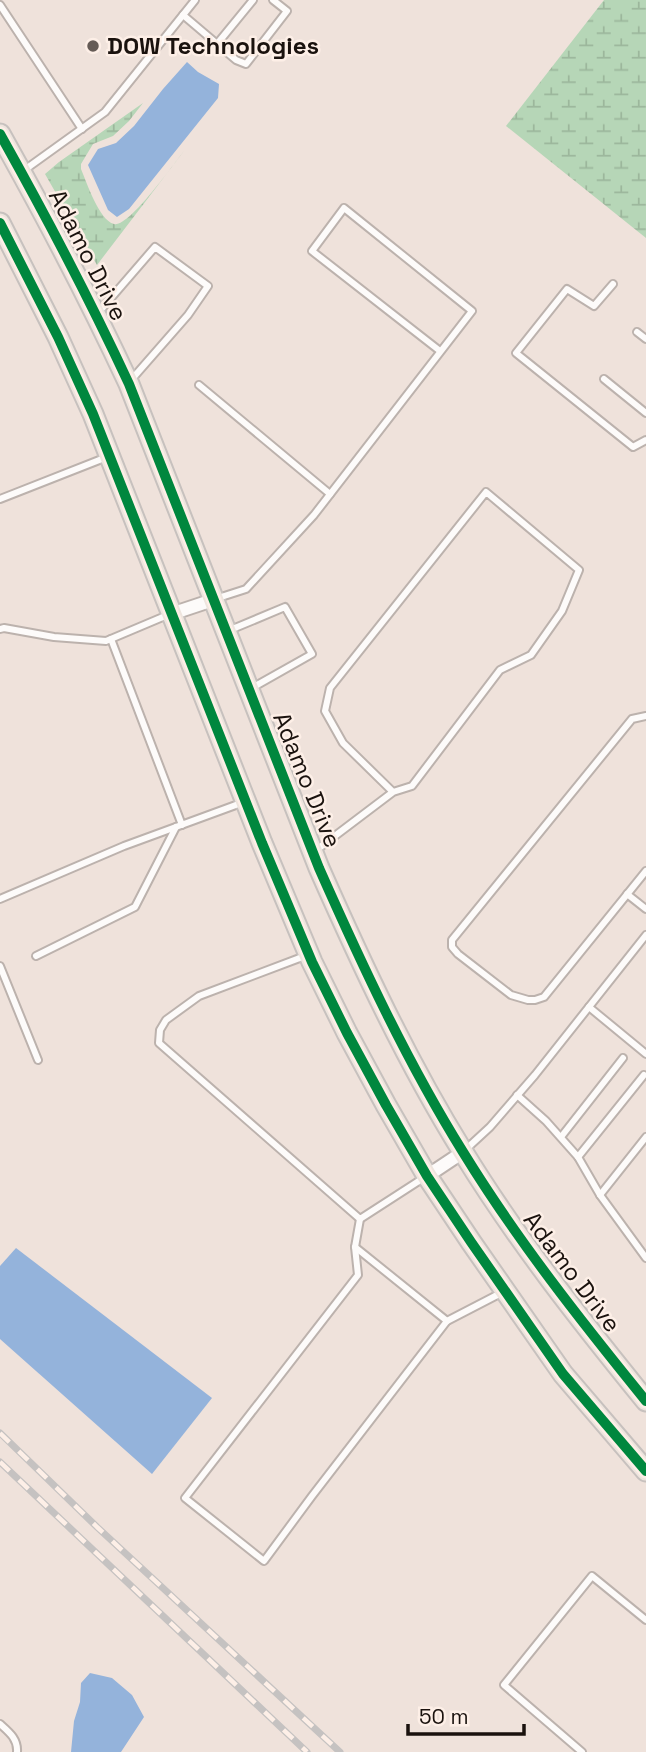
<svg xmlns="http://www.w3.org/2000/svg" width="646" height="1752" font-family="'Space Grotesk',sans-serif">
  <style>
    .wetland { fill: url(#wetland-marsh) }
    .water { fill: #94b3db }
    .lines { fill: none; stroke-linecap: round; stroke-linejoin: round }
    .service-casing { stroke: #bcb2ad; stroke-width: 10 }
    .minor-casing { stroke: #bcb2ad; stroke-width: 16 }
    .primary-casing { stroke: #c7c1be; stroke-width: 23 }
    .service { stroke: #fdfbfa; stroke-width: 6 }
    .minor { stroke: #fdfbfa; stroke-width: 12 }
    .primary { stroke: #eee5de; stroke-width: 19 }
    .rail-casing { stroke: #c5c2c1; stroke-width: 7 }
    .rail { stroke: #fdefe7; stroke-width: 4.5; stroke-dasharray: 13; stroke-linecap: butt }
    .cycleway-casing { stroke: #fdefe7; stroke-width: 15 }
    .cycleway { stroke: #00873e; stroke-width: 10 }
    .poi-dot { fill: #655b56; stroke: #fdefe7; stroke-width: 2.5 }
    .labels { text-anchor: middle; stroke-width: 5; stroke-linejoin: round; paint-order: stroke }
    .poi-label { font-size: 24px; font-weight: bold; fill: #1a120e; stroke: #fdefe7; text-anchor: start }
    .street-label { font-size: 24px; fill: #1a120e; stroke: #fdefe7 }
  </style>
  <defs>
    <pattern id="wetland-marsh" width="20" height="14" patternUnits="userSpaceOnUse" patternTransform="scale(1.75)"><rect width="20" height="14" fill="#b6d6b7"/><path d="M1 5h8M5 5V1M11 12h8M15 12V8" fill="none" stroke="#9cb79c"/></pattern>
  </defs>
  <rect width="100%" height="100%" fill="#efe2db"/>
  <g class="wetland">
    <path d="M 604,0 L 646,0 L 646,238 L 506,126 Z"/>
    <path d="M 143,103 L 129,121 L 113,136 L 93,144 L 81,164 L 81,169 C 87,183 99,220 114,224 C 129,228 174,163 184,151 L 97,265 L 45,174 L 59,162 Z"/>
  </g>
  <g class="water">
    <path d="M 187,62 L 198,72 L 219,84 L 218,98 L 129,209 L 117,217 L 108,210 L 88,165 L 98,149 L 116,143 L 134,126 L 163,89 Z"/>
    <path d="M 16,1248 L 212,1398 L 152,1474 L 0,1339 L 0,1266 Z"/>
    <path d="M 90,1673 L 112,1678 L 132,1695 L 144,1717 L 121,1752 L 71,1752 L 74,1721 L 80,1702 L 81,1683 Z"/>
  </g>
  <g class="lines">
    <g class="service-casing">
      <g id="service">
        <path d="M 0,5 L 82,129"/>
        <path d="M 183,15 L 236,60 L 246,64 L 287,11 L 273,0"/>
        <path d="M 217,44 L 253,0"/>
        <path d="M 23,171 L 105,112 L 195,0"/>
        <path d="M 613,284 L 594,306 L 567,289 L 516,353 L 633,447 L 646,440"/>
        <path d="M 98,313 L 155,247 L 208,286 L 188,315 L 132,379"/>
        <path d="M 637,332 L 646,339"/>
        <path d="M 604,379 L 646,413"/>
        <path d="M 199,385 L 330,494"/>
        <path d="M 0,499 L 107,457"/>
        <path d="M 218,598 L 246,589 L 314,515 L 472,311 L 344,208 L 312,251 L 440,351"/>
        <path d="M 0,629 L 4,628 L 54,637 L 106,641 L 170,614"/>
        <path d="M 230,630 L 285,607 L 312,654 L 250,689"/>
        <path d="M 111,639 L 182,825"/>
        <path d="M 646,716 L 632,719 L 452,940 L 452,947 L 458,954 L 511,995 L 528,1000 L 535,1000 L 544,997 L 646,871"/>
        <path d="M 315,851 L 393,792 L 343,743 L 325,711 L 330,688 L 486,492 L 579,570 L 562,611 L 531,655 L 500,670 L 412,786 L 393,792"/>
        <path d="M 627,894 L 646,909"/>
        <path d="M 0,899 L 124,846 L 244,802"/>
        <path d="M 36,956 L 135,907 L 176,827"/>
        <path d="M 305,956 L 199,996 L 166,1020 L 160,1030 L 159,1043 L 360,1219 L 425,1177"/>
        <path d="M 0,966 L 38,1060"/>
        <path d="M 589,1007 L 646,1054"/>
        <path d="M 517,1095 L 546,1121 L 578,1157 L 600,1195 L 646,1258"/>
        <path d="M 561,1137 L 623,1058"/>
        <path d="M 464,1151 L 490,1127 L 535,1075 L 646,935"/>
        <path d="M 578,1157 L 644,1075"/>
        <path d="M 600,1195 L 646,1137"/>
        <path d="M 360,1219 L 355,1247 L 358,1275 L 185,1498 L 264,1561 L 312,1496 L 447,1321 L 503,1292"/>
        <path d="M 355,1247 L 447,1321"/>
        <path d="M 0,1724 C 9,1732 18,1739 17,1752"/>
        <path d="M 582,1752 L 504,1685 L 592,1576 L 646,1620"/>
      </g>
    </g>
    <g class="minor-casing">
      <g id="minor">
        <path d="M 171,614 L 213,600"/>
        <path d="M 427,1176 L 463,1152"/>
      </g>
    </g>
    <g class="primary-casing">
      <g id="primary">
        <path d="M 0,134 C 46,216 89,298 129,384 L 319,868 C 362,965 407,1062 463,1152 C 517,1240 581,1321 646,1401"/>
        <path d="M 0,223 L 58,337 L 93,414 L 262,843 L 312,962 L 347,1033 L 386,1105 L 427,1176 L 471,1242 L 563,1374 L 646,1471"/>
      </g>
    </g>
    <use href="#service" class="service"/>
    <use href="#minor" class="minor"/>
    <use href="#primary" class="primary"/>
    <g class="rail-casing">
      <g id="rail">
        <path d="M 0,1433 L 97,1527 L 340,1752"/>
        <path d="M 0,1462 L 307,1752"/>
      </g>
    </g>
    <use href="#rail" class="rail"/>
    <g class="cycleway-casing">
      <g id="cycleway">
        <path d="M 0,134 C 46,216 89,298 129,384 L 319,868 C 362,965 407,1062 463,1152 C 517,1240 581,1321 646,1401"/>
        <path d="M 0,223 L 58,337 L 93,414 L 262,843 L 312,962 L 347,1033 L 386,1105 L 427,1176 L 471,1242 L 563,1374 L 646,1471"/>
      </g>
    </g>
    <use href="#cycleway" class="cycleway"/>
  </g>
  <circle class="poi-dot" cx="93" cy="46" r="7"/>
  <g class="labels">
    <g class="poi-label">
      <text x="107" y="54">DOW Technologies</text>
    </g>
    <g class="street-label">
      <text transform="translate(88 255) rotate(63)" y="8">Adamo Drive</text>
      <text transform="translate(307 780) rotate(68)" y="8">Adamo Drive</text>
      <text transform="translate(572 1272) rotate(53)" y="8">Adamo Drive</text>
    </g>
  </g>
  <path d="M408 1724v10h116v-10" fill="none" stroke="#1a120e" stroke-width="3.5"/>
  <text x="419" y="1724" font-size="21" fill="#1a120e" stroke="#fdefe7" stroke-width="5" paint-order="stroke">50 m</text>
</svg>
